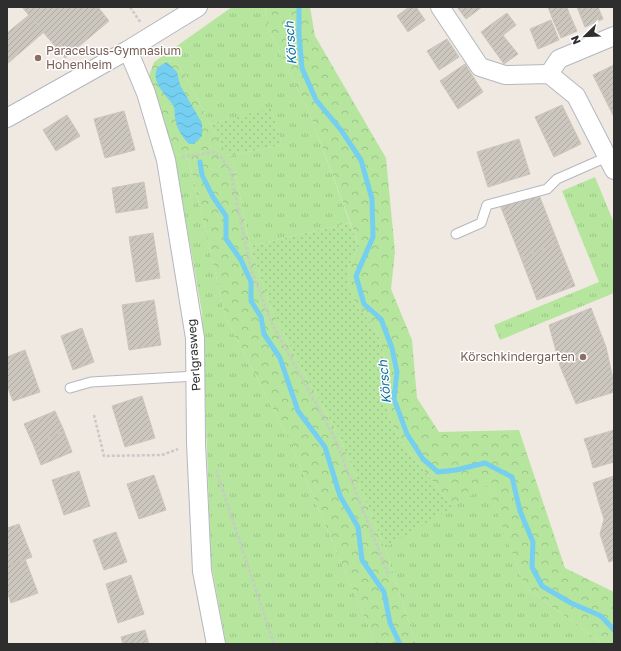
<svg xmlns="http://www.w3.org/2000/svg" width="621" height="651" font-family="'Golos Text',sans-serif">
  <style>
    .grass { fill: url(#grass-tufts) }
    .forest { fill: url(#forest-crowns) }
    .garden { fill: url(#garden-dots) }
    .water { fill: url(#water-waves) }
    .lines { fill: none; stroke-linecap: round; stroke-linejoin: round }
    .stream { stroke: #75cff0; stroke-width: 5 }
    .building { fill: url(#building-hatch); stroke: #cbc5ba }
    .service-casing { stroke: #b4b7c1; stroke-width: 11 }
    .minor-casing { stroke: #b4b7c1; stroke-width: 20 }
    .path { stroke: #c9c9c9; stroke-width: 2.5; stroke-dasharray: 3 2; stroke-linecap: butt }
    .service { stroke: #fff; stroke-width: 9 }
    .minor { stroke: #fff; stroke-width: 18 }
    .education-dot { fill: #8d6e63; stroke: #fff; stroke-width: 1.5 }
    .labels { text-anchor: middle; stroke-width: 3; stroke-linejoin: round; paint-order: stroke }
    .education-label { font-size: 12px; fill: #785e54; stroke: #fff; text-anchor: start }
    .street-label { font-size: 12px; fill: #2e2e2e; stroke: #fff }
    .water-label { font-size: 13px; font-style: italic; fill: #0d6fa3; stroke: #fff }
  </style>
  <defs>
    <pattern id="grass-tufts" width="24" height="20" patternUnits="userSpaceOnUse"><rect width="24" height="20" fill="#b6e59e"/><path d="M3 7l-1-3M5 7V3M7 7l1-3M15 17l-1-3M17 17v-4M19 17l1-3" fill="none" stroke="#9dc588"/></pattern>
    <pattern id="forest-crowns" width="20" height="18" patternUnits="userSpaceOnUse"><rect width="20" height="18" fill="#b6e59e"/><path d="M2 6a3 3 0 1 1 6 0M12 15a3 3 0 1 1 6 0" fill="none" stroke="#9dc588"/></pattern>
    <pattern id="garden-dots" width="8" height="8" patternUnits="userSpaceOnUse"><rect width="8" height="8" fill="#b6e59e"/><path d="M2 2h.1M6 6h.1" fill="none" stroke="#9dc588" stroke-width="1.8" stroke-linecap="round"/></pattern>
    <pattern id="water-waves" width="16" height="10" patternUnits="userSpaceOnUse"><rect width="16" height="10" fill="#75cff0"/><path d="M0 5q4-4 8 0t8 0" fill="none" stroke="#66b2ce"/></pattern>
    <pattern id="building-hatch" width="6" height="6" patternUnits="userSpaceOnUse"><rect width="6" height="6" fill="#cbc7bf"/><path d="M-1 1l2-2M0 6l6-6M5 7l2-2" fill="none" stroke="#afaba4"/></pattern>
  </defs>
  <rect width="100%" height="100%" fill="#efe9e1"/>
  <g class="grass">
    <path d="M 232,7 L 265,7 L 267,26 L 311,117 L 350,223 L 250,246 L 234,165 L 228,156 L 282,145 L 271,109 L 210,124 L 186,76 L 175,61 L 154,62 Z"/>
    <path d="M 174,153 L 189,160 L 226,319 L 289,440 L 376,644 L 226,644 L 211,563 L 202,313 Z"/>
    <path d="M 595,177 L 614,223 L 614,293 L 500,340 L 494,325 L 599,282 L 562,191 Z"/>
    <path d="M 487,484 L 525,587 L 603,644 L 416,644 L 385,548 Z"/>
  </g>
  <g class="forest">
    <path d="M 265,7 L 310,7 L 315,36 L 386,158 L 395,252 L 391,289 L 412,340 L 417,398 L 439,432 L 519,430 L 565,568 L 614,592 L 614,644 L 603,644 L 525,587 L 487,485 L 453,507 L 400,440 L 390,419 L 387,400 L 389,374 L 379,338 L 373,325 L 356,306 L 348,282 L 350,263 L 359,246 L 311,117 L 267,26 Z"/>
    <path d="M 175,61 L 186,76 L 210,124 L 234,165 L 250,246 L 271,307 L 296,358 L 339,435 L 385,548 L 416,644 L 376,644 L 289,440 L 226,319 L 189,160 L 174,153 L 149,76 L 154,62 Z"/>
  </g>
  <g class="garden">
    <path d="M 271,108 L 282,145 L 228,156 L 210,124 Z"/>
    <path d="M 350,223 L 359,246 L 350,263 L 348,282 L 356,306 L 373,325 L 379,338 L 389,374 L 387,400 L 390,419 L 400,440 L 453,507 L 385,548 L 339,435 L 296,358 L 271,307 L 250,246 Z"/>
  </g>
  <path class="water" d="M 167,62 L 177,72 L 180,85 L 202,123 L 202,136 L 194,144 L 189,144 C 182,137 175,126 175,116 C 174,113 175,110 174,107 C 169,97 153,86 156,72 C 157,66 162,65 167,62 Z"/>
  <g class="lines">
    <g class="stream">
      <path d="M 299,7 L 299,34 L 302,68 L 316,100 L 341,130 L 361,160 L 372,199 L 373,237 L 356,276 L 364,304 L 381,319 L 392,348 L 397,372 L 394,399 L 407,434 L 423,459 L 438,472 L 456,470 L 485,463 L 512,477 L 520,511 L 533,542 L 532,567 L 542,586 L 571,603 L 601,616 L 614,630"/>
      <path d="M 200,162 L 202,175 L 213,197 L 226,216 L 226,239 L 241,260 L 251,282 L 251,301 L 261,317 L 264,334 L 280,358 L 298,411 L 325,447 L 340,496 L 358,527 L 362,560 L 384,592 L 390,623 L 400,644"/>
    </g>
  </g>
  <g class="building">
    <path d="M 22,7 L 98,7 L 109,21 L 65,58 Z"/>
    <path d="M 409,7 L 416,7 L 425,20 L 408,32 L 397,16 Z"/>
    <path d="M 457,7 L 482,7 L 466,19 Z"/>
    <path d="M 548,7 L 567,7 L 569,13 L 553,20 Z"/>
    <path d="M 577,7 L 598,7 L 603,19 L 585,27 Z"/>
    <path d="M 507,13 L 516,25 L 502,36 L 493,23 Z"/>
    <path d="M 569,13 L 577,31 L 561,38 L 553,20 Z"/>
    <path d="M 29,15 L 44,32 L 7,64 L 7,33 Z"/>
    <path d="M 551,20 L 559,40 L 538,49 L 530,29 Z"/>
    <path d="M 493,23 L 518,54 L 504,64 L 481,32 Z"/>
    <path d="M 447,39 L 459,57 L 439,70 L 427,51 Z"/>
    <path d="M 465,64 L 483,92 L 458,109 L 440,81 Z"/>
    <path d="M 614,65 L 614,90 L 603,95 L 593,75 Z"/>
    <path d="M 614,90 L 614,117 L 603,95 Z"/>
    <path d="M 562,105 L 581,144 L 554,157 L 535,117 Z"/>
    <path d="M 124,111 L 135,150 L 105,158 L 94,119 Z"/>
    <path d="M 67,115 L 80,136 L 56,151 L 43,130 Z"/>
    <path d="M 519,139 L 530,174 L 488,187 L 477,152 Z"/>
    <path d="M 144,182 L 148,208 L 116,213 L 112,188 Z"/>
    <path d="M 539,195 L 558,243 L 521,258 L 500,205 Z"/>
    <path d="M 153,233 L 160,278 L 136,282 L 129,237 Z"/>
    <path d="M 558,243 L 575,286 L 537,300 L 521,258 Z"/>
    <path d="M 154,300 L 161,345 L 129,350 L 122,305 Z"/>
    <path d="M 591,308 L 606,347 L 614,383 L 614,392 L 576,404 L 560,366 L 549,325 Z"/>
    <path d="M 82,328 L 94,362 L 73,370 L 61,336 Z"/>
    <path d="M 25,350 L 40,392 L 13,401 L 7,386 L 7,357 Z"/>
    <path d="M 142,396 L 155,438 L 125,447 L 112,406 Z"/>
    <path d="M 55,411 L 64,431 L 33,444 L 24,424 Z"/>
    <path d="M 614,430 L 614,445 L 589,453 L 584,439 Z"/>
    <path d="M 64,431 L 72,452 L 41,465 L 33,444 Z"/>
    <path d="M 614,445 L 614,462 L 593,468 L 589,453 Z"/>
    <path d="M 79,471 L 90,506 L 64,515 L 52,480 Z"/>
    <path d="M 154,475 L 166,510 L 139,519 L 127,484 Z"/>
    <path d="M 614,476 L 614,495 L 598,500 L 593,483 Z"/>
    <path d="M 614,495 L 614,515 L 604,519 L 598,500 Z"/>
    <path d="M 614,515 L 614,560 L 609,562 L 600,534 L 604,519 Z"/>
    <path d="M 19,524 L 32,557 L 7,566 L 7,528 Z"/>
    <path d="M 116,532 L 127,562 L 104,570 L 93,540 Z"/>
    <path d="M 25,559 L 38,593 L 11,603 L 7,591 L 7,566 Z"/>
    <path d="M 131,575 L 144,614 L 118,623 L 106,584 Z"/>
    <path d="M 145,630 L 149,644 L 123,644 L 121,637 Z"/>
  </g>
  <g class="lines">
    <g class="service-casing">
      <g id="service">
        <path d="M 456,234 L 481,223 L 487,205 L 547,189 L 557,179 L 607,157"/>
        <path d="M 70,388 L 91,382 L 196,376"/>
      </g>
    </g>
    <g class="minor-casing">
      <g id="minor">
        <path d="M 440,7 L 480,67 L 505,75 L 549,74 L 576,96 L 614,170"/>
        <path d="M 128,50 L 146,93 L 166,160 L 195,338 L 196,443 L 202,571 L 216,644"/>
        <path d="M 549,74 L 559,59 L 614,36"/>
        <path d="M 7,118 L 128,50 L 198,7"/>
      </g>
    </g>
    <g class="path">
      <path d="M 130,7 L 141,23"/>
      <path d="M 182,157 L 214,152 L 220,156 L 230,170 L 251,270 L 271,322 L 334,437 L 389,576"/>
      <path d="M 94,415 L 104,456 L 162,455 L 178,449"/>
      <path d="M 216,470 L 274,644"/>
    </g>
    <use href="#service" class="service"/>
    <use href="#minor" class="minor"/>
  </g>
  <g class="education-dot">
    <circle cx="38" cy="58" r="4"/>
    <circle cx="583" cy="357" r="4"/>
  </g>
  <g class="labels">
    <g class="education-label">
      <text x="46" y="55">Paracelsus-Gymnasium<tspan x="46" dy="14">Hohenheim</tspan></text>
      <text x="575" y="361" text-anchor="end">Körschkindergarten</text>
    </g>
    <g class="street-label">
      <text transform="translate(194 355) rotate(-94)" y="4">Perlgrasweg</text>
    </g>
    <g class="water-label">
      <text transform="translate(290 43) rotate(-94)" y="5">Körsch</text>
      <text transform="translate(384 382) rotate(-95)" y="5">Körsch</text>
    </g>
  </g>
  <rect width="621" height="651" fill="none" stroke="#2e2e2e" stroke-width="16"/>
  <g transform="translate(585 36) rotate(247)" stroke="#ffffff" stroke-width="3" paint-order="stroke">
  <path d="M0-3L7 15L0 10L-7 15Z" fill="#2e2e2e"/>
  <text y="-6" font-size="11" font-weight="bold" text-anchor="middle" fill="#2e2e2e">N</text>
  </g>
</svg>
